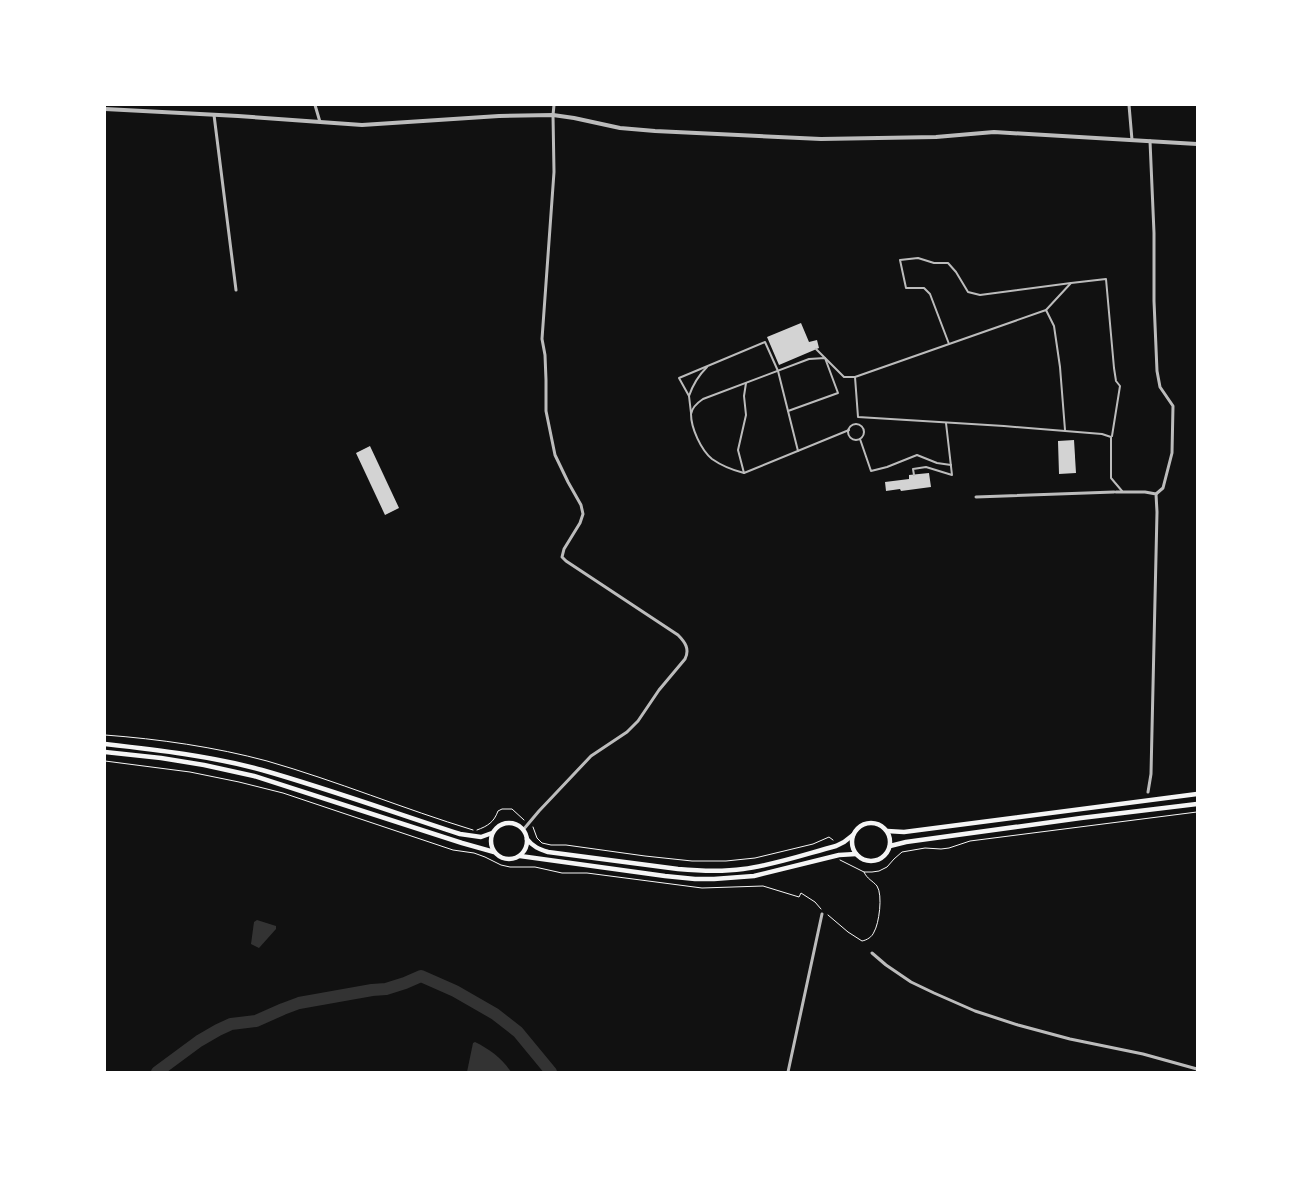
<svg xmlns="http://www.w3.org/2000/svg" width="1302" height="1177" font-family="'Times New Roman',serif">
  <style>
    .water { fill: #333 }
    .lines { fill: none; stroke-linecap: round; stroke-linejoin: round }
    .river { stroke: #333; stroke-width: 12 }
    .building { fill: #d3d3d3 }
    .path { stroke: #f5f5f5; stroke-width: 1 }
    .pedestrian { stroke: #bcbcbc; stroke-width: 2 }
    .minor { stroke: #bcbcbc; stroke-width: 3 }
    .tertiary { stroke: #bcbcbc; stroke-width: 4 }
    .secondary { stroke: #f5f5f5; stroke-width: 4.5 }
  </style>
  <rect width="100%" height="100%" fill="#111"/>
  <g class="water">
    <path d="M 257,920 L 276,926 L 276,929 L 259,948 L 251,944 L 254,922 Z"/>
    <path d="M 475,1042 C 489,1049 502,1058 511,1072 L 467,1072 L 473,1043 Z"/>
  </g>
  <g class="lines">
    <path class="river" d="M 157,1072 L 199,1041 L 218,1030 L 231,1024 L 256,1021 L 283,1009 L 299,1003 L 372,990 L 386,989 L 405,983 L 421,976 L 455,991 L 495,1014 L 518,1032 L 551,1072"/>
  </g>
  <g class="building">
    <path d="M 801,323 L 809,342 L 817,340 L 819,348 L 779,365 L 767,337 Z"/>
    <path d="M 1074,440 L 1076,473 L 1059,474 L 1058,441 Z"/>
    <path d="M 370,446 L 399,508 L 385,515 L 356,453 Z"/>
    <path d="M 929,473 L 931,487 L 901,491 L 900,489 L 886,491 L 885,482 L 909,479 L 909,475 Z"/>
  </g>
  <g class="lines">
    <g class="path">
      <path d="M 105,735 C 159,739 215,747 267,761 C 337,781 404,809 473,830"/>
      <path d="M 105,761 L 190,772 L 239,782 L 283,793 L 453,850 L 474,853 L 485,857 L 501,865 L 510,867 L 535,867 L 562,873 L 587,873 L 702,888 L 763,886 L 799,897 L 801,893 L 815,902 L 821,909"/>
      <path d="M 533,827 L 537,838 L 542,843 L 551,845 L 566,845 L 645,856 L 692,861 L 726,861 L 755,858 L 813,844 L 829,837 L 833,840"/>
      <path d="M 477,830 C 488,826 494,822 498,811 L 502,809 L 512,809 L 524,820"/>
      <path d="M 840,860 L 864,872 L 872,872 L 879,871 L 887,867 L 894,859 L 902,852 L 925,848 L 941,849 L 949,848 L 970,841 L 1197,812"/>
      <path d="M 828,915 L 848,932 L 862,941 C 867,940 872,937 874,932 C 879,924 883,895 877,886 C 873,881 867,879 864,872"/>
    </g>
    <g class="pedestrian">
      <path d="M 1046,310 L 1071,283 L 1106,279 L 1114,368 L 1116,381 L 1120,386 L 1112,436"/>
      <path d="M 949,344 L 930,294 L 924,288 L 906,288 L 900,260 L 918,258 L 934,263 L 948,263 L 956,272 L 968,292 L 980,295 L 1071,283"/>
      <path d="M 816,349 L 844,377 L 855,377 L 858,417 L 1004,426 L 1102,434 L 1111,437 L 1111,478 L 1122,491"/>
      <path d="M 855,377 L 1046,310 L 1054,326 L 1060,367 L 1065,430"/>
      <path d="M 689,396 C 693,384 698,376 707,367"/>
      <path d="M 788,411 L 838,393 L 825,358 L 809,359 L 703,399 C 697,403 692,407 691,414 C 691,428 701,450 712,459 C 722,466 732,470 744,473 L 849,430"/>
      <path d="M 691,413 L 689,396 L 679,378 L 765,342 L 778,371 L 798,451"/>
      <circle cx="856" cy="432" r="8"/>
      <path d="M 860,439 L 871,471 L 887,467 L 917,455 L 937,463 L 951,465"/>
      <path d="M 744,473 L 738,450 L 746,415 L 744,396 L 746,383"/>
      <path d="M 914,475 L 913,469 L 926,467 L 952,475 L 946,423"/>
    </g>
    <g class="minor">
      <path d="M 315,105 L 320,122"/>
      <path d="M 1129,105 L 1132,140"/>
      <path d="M 214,115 L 236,290"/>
      <path d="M 1150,141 L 1154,233 L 1154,301 L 1157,371 L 1160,387 L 1173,406 L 1172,453 L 1163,488 L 1156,494"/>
      <path d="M 1116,492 L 1145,492 L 1156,494 L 1157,512 L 1151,774 L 1148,792"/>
      <path d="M 976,497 L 1114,492"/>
      <path d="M 523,830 L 539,811 L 591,756 L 627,732 L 638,721 L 659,690 L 685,659 C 690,649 685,642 678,635 L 566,561 L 562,557 L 564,549 L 580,523 L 583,514 L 581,505 L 568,482 L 555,455 L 546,411 L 546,380 L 545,355 L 542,339 L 554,172 L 553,115 L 554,105"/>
      <path d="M 872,953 L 886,965 L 911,982 L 934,993 L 975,1011 L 1018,1025 L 1070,1039 L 1143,1054 L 1197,1069"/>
      <path d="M 788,1072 L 822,914"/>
    </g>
    <path class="tertiary" d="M 105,109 L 238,116 L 362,125 L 499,116 L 553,115 L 574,118 L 620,128 L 655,131 L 821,139 L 936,137 L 994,132 L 1197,144"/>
    <g class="secondary">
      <path d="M 105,744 C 158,750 211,756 262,770 C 329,789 395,813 460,834 L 481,837 L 492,833"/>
      <path d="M 105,752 L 161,758 L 204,765 L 254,776 L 462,843 L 494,852"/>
      <circle cx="509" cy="841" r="18"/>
      <circle cx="871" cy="842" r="19"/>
      <path d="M 887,831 L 904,832 L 1197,794"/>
      <path d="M 527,839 C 533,847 539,849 548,852 L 678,869 C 700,871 722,872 743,869 C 775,865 806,854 836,846 L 844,842 L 853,835"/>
      <path d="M 890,846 L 906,842 L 1081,818 L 1197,804"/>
      <path d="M 520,856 L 665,876 L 695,879 L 714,879 L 754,876 L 839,855 L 856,854"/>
    </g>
  </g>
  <rect width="1302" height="1177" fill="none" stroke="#ffffff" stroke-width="212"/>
</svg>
